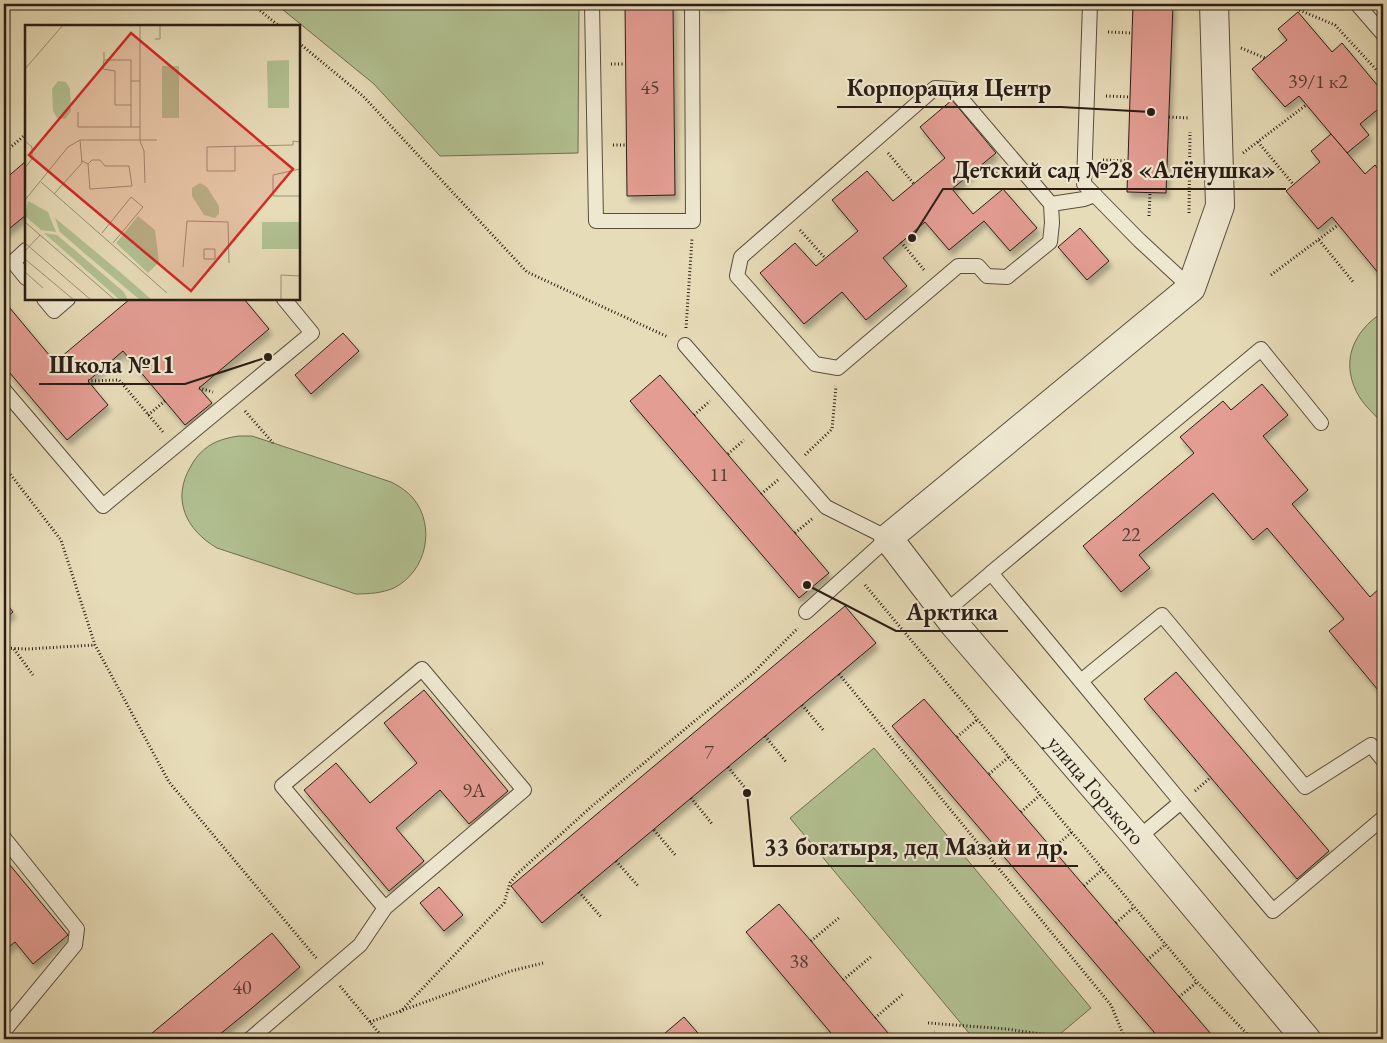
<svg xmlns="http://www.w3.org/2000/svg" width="1387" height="1043" font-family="'EB Garamond',serif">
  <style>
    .green { fill: #b2c192; stroke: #6e6f54 }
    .building { fill: #e49d93; stroke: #2a1d15; filter: url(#shadow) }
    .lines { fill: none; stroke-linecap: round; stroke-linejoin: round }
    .service-casing { stroke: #594d3e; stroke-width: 16 }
    .minor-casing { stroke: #594d3e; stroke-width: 30 }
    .path { stroke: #2a1d15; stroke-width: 3; stroke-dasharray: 1 2.5; stroke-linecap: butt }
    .service { stroke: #efe8d1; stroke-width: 14 }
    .minor { stroke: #efe8d1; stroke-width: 28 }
    .labels { text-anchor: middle; stroke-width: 4.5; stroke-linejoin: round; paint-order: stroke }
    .number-label { font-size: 20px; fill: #583d34 }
    .street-label { font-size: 22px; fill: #2a1d15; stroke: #efe8d1 }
    .inset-road { fill: none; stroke: #9b9077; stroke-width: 1 }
    .view { fill: #d62828; fill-opacity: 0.15; stroke: #d62828; stroke-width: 2.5 }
    .inset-edge { fill: none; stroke: #2a1d15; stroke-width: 2.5 }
    .leader { fill: none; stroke: #2a1d15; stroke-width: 2 }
    .callout-dot { fill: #2a1d15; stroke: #efe8d1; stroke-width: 2 }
    .callout-label { font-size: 24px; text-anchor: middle; font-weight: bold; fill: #2a1d15; stroke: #efe8d1; stroke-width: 4.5; stroke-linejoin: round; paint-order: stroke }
  </style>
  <defs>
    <filter id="shadow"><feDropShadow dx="3" dy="5.5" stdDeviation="2.5" flood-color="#0004"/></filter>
  </defs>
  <rect width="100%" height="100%" fill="#e7dcb8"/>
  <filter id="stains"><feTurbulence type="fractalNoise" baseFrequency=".004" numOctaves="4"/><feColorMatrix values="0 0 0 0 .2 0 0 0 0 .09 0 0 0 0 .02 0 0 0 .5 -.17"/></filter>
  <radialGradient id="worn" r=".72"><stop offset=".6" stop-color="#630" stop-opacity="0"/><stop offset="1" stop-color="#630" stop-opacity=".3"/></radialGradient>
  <g class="green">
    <path d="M 283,4 L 579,4 L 578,153 L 440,156 L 374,84 L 282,9 Z"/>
    <path d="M 1383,312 L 1383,424 C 1376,416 1366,407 1360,398 C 1339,364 1352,332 1383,312 Z"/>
    <path d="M 239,436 L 252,436 L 391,482 C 399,486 407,491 413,498 C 436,526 427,571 394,588 C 382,593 369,594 356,594 L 217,548 C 186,530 171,499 191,466 C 196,456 205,447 216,442 C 223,439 231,437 239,436 Z"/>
    <path d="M 874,748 L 1091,1008 L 1054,1039 L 974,1039 L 790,818 Z"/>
  </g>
  <g class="building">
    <path d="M 625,4 L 673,4 L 675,195 L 627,196 Z"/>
    <path d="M 700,4 L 724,4 L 725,5 L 700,5 Z"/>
    <path d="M 1133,4 L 1173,4 L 1166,193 L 1127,192 Z"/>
    <path d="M 1298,12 L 1332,52 L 1342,43 L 1383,92 L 1383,105 L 1360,124 L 1369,135 L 1347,153 L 1299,96 L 1285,107 L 1252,69 L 1287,40 L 1278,29 Z"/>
    <path d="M 952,100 L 996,153 L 952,189 L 973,214 L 1003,189 L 1037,228 L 1010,251 L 984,221 L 949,250 L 925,222 L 883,258 L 907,286 L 866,320 L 842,292 L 804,324 L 760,273 L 795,243 L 816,266 L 858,231 L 832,200 L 867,171 L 893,201 L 945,158 L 920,127 Z"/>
    <path d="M 1331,134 L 1365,174 L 1375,165 L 1383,175 L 1383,272 L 1380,275 L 1332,217 L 1318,229 L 1286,191 L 1320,162 L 1311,151 Z"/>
    <path d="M 26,161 L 26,215 L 4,233 L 4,180 Z"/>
    <path d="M 1080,228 L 1109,261 L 1087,280 L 1058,247 Z"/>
    <path d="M 130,299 L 244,299 L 269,329 L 199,388 L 212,403 L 185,425 L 123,351 L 88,381 L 108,405 L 67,440 L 4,366 L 4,301 L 55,362 Z"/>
    <path d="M 343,333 L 359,351 L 311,394 L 295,375 Z"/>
    <path d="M 660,375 L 829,573 L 799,598 L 630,401 Z"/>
    <path d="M 1262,384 L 1288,415 L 1263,436 L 1308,490 L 1292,504 L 1370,597 L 1380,588 L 1383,592 L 1383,696 L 1329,631 L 1344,619 L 1267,528 L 1253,540 L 1213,493 L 1139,555 L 1150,568 L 1121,592 L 1083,546 L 1194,453 L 1180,437 L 1223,401 L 1231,410 Z"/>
    <path d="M 4,601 L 13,612 L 4,620 Z"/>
    <path d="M 845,606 L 876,643 L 542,923 L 511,886 Z"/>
    <path d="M 1176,672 L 1329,851 L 1297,879 L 1144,699 Z"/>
    <path d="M 424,690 L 508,791 L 469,824 L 440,790 L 396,828 L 424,861 L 389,891 L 304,790 L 336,763 L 370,803 L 417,763 L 384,723 Z"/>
    <path d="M 924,699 L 1211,1034 L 1205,1039 L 1160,1039 L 892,726 Z"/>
    <path d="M 4,858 L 68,935 L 33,964 L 15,942 L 4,951 Z"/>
    <path d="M 439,887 L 463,915 L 444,931 L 420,903 Z"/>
    <path d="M 779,904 L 811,941 L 893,1039 L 836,1039 L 746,932 Z"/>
    <path d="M 272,933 L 300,967 L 252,1008 L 214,1039 L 145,1039 Z"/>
    <path d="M 684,1017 L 703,1039 L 658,1039 Z"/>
  </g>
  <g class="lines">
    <g class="service-casing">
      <g id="service">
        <path d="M 592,4 L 596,221 L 693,221 L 692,4"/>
        <path d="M 1090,4 L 1084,184 L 1139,240 L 1191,288"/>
        <path d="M 1357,4 L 1383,34"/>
        <path d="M 1051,204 L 1052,223 L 1050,242 L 1007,277 L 987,276 L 978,266 L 958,266 L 838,368 L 815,364 L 737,276 L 741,257 L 935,88 L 953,89 L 1051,204 L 1084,199 L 1095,195"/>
        <path d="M 26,250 L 13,262 L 26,278"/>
        <path d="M 44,299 L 54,311 L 68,299"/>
        <path d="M 685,345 L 826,507 L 888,538 L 806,612"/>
        <path d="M 4,390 L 103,506 L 312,333 L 284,299"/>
        <path d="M 991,573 L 1261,349 L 1321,423"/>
        <path d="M 945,612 L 991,573 L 1181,802 L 1138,838"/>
        <path d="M 1081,681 L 1162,615 L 1305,787 L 1371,745 L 1383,760"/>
        <path d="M 1181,802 L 1273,911 L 1383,818"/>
        <path d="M 4,838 L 77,929 L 75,945 L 4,1031"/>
        <path d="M 250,1039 L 360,945 L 385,908 L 524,790 L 422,669 L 282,786 L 385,908"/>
      </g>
    </g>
    <g class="minor-casing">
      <g id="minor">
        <path id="s1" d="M 1214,4 L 1220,206 L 1191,288 L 888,538 L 954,624 L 1138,838 L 1306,1039"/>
      </g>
    </g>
    <g class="path">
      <path d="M 252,4 L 279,26"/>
      <path d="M 1276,4 L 1287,5 L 1335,25 L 1383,77"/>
      <path d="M 1108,32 L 1132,33"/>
      <path d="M 299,43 L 363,96 L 527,272 L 668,337"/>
      <path d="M 1241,48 L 1265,58"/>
      <path d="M 611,64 L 625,64"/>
      <path d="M 1106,96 L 1130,97"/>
      <path d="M 1169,117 L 1190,118"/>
      <path d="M 1258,142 L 1293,184"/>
      <path d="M 613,145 L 627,145"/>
      <path d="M 4,153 L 26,134"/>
      <path d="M 888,153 L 914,184"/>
      <path d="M 1243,153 L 1306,105"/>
      <path d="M 1103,160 L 1128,161"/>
      <path d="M 972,173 L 1000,173"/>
      <path d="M 1189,213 L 1190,132"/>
      <path d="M 1149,216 L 1150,193"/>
      <path d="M 800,230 L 825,258"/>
      <path d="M 1319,240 L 1354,283"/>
      <path d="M 901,242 L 925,271"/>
      <path d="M 1271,275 L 1338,225"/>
      <path d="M 686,328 L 692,239"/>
      <path d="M 88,381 L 119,380 L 163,432"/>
      <path d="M 199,388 L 213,392"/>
      <path d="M 245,411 L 273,443"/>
      <path d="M 148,415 L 165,401"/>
      <path d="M 694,415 L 710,401"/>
      <path d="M 728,454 L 744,440"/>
      <path d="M 805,455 L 832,429 L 836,386"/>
      <path d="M 4,466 L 61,540 L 95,645 L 169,782 L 317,959"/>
      <path d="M 761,494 L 778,480"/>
      <path d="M 795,533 L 812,519"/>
      <path d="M 865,585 L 1197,982 L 1252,1039"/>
      <path d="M 4,648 L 27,649 L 95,645"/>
      <path d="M 14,649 L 33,675"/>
      <path d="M 839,674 L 1111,1005 L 1125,1039"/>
      <path d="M 802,705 L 824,731"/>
      <path d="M 765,736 L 787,763"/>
      <path d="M 957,737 L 978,719"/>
      <path d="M 728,767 L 750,794"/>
      <path d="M 989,774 L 1009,757"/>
      <path d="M 1195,791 L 1211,777"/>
      <path d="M 691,798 L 713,825"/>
      <path d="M 1021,812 L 1040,795"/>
      <path d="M 654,830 L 676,856"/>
      <path d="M 1052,849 L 1072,832"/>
      <path d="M 616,861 L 639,887"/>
      <path d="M 1084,886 L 1103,869"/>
      <path d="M 579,892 L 602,918"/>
      <path d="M 1116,923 L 1134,907"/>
      <path d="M 811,941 L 840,917"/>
      <path d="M 1147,960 L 1166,944"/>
      <path d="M 843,980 L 872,956"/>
      <path d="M 340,986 L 384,1039"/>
      <path d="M 1179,997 L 1197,982"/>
      <path d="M 400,1012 L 504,903 L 510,883 L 517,874 L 592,806 L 754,672 L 798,628"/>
      <path d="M 875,1018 L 903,994"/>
      <path d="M 370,1022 L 511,971 L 543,963"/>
      <path d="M 928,1023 L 1007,1029 L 1074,1039"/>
      <path d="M 927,1039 L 935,1032"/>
    </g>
    <use href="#service" class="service"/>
    <use href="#minor" class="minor"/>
  </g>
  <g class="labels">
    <g class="number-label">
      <text x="1318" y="88">39/1 к2</text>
      <text x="650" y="94">45</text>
      <text x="719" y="481">11</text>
      <text x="1131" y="541">22</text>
      <text x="709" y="759">7</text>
      <text x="474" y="797">9А</text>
      <text x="799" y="968">38</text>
      <text x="242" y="994">40</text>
    </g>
    <g class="street-label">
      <text dy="8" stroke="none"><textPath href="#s1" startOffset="1009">улица Горького</textPath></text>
    </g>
  </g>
  <g transform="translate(25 25)">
    <rect width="275" height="275" fill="#e7dcb8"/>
    <path d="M 264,35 L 264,83 L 243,83 L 242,36 ZM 137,41 L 154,41 L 154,93 L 137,93 ZM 33,56 L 41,57 L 45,64 L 46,86 L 40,94 L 32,93 L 28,86 L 27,64 ZM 175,158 L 182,162 L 194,181 L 194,189 L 190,193 L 179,190 L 167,171 L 167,163 ZM 3,176 L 23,187 L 31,207 L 16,205 L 0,191 ZM 113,191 L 130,205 L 134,237 L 123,248 L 91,218 ZM 30,193 L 95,247 L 127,275 L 115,275 L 58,227 L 35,207 ZM 237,197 L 275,197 L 275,224 L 237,224 ZM 19,208 L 32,210 L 99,267 L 103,275 L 95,275 Z" fill="#b2c192"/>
    <path class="inset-road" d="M 115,0 L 115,116 L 119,126 L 120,158M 130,14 L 135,14 L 135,0M 79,27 L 79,35 L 106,35 L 106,56M 79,35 L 78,44 L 90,46 L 90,80 L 106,80M 0,44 L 38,0M 115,56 L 106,56 L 106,102 L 115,102M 53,87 L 53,102 L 106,102M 0,116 L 7,122 L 7,134 L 0,143M 210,122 L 210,146 L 182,146 L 182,122 L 268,120 L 268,116 L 275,117M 57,136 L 63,139 L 65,164 L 107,161 L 104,141 L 80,141 L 75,135 L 67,135 L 63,139M 275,144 L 248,150 L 248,171 L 275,171M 16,157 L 142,268M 29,169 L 57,138 L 55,115M 0,175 L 43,122 L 55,115 L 132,115M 0,197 L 90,275M 77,208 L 106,172 L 118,182 L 88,218M 0,218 L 66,275M 179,224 L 190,224 L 190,234 L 179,234 ZM 0,226 L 15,210M 0,234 L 49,275M 158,242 L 162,196 L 203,197 L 204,238M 0,247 L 18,263M 256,275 L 256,250 L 275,251"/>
    <path class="view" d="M 106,8 L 268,144 L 166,266 L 4,130 Z"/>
    <rect width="275" height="275" class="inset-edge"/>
  </g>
  <path class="leader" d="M1151 112L1061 107H837M912 238L943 189H1286M268 357L185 384H39M807 585L896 631H1008M747 793L754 866H1078"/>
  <g class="callout-dot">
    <circle cx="1151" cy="112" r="5"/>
    <circle cx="912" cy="238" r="5"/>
    <circle cx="268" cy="357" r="5"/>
    <circle cx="807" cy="585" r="5"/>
    <circle cx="747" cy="793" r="5"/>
  </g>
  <g class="callout-label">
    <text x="949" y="96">Корпорация Центр</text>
    <text x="1114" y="178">Детский сад №28 «Алёнушка»</text>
    <text x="112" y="373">Школа №11</text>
    <text x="952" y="620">Арктика</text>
    <text x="916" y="855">33 богатыря, дед Мазай и др.</text>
  </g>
  <rect width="1387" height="1043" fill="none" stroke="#e7dcb8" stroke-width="20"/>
  <rect x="5" y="5" width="1377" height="1033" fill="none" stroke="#2a1d15" stroke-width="2.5"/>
  <rect x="10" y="10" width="1367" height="1023" fill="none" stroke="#2a1d15"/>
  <rect width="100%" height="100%" filter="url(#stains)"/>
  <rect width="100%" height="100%" fill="url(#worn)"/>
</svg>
